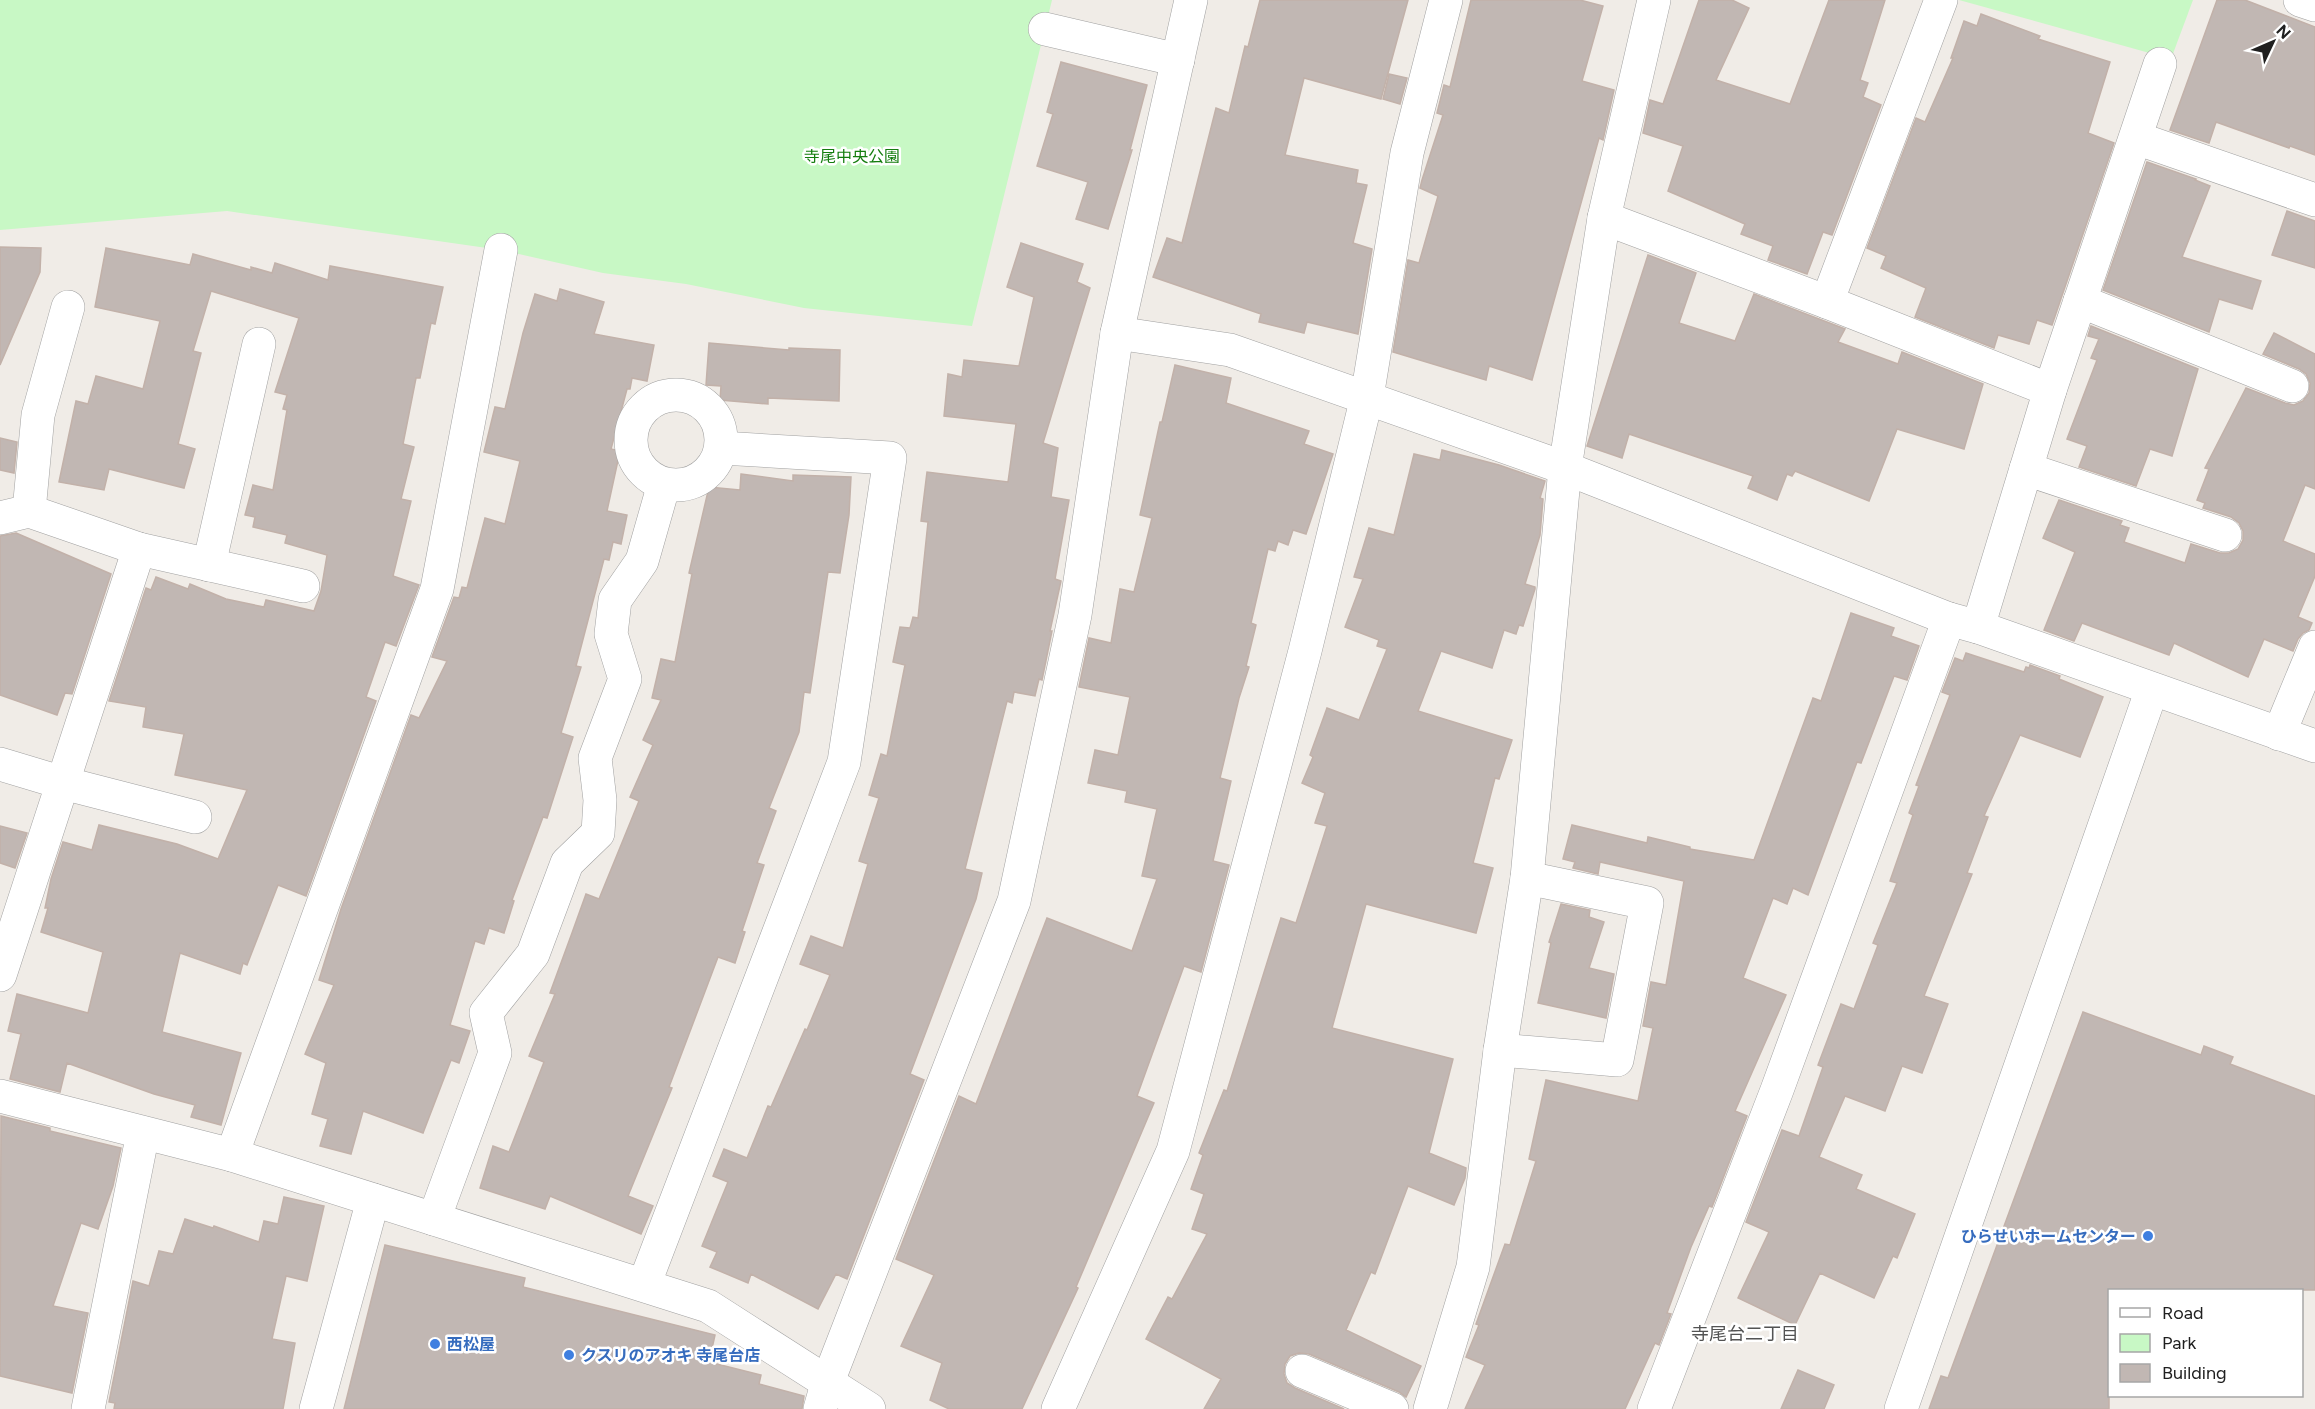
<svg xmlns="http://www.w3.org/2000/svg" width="2315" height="1409" font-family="Figtree,'Noto Sans JP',sans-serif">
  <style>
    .park { fill: #c8f8c5 }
    .building { fill: #c1b7b3; stroke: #c2b1a9; stroke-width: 1.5 }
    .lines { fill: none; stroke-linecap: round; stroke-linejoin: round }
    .street-casing { stroke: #a1a1a1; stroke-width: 34 }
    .street { stroke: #fff; stroke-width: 33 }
    .shop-dot { fill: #3f7fe0; stroke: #fff; stroke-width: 2 }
    .labels { text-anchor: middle; stroke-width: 5; stroke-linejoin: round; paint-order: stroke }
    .park-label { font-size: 16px; fill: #147d0e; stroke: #fff }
    .shop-label { font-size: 16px; font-weight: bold; fill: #366cbe; stroke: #fff; text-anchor: start }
    .neighbourhood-label { font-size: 18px; fill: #535353; stroke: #fff }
  </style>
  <rect width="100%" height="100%" fill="#f0ece7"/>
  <g class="park">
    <path d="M 0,0 L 1052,0 L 972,326 L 804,308 L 686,284 L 603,273 L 501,250 L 227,211 L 0,230 Z"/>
    <path d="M 1959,0 L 2193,0 L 2171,59 Z"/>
  </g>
  <g class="building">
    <path d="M 1260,0 L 1408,0 L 1381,99 L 1304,78 L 1285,155 L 1358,170 L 1356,183 L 1367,185 L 1353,243 L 1372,249 L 1358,334 L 1307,322 L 1304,333 L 1259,322 L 1261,314 L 1153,277 L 1167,238 L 1182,243 L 1216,108 L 1229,113 L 1245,46 L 1248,47 Z"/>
    <path d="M 1471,0 L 1580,0 L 1603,6 L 1582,81 L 1614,90 L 1603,140 L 1599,138 L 1532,380 L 1489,366 L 1486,380 L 1393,352 L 1408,260 L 1419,263 L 1438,196 L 1420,188 L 1422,180 L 1443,115 L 1437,113 L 1444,85 L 1450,87 Z"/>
    <path d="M 1699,0 L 1732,0 L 1749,8 L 1716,80 L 1790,104 L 1829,0 L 1885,0 L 1860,80 L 1868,83 L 1863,97 L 1881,105 L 1832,235 L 1823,232 L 1807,274 L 1768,260 L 1773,246 L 1741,234 L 1745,224 L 1668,191 L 1683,146 L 1643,133 L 1650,100 L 1663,104 Z"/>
    <path d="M 2217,0 L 2245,0 L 2315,27 L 2315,155 L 2290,146 L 2289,148 L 2216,122 L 2209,143 L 2170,130 Z"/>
    <path d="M 1981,14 L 2040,36 L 2038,39 L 2110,62 L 2088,133 L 2114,143 L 2052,325 L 2037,320 L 2029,344 L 1998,335 L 1994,348 L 1915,317 L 1926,288 L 1881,268 L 1886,256 L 1867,248 L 1916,118 L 1925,122 L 1953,58 L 1951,58 L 1964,21 L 1977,26 Z"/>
    <path d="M 1061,62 L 1147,85 L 1130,150 L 1132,150 L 1108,229 L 1076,219 L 1088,182 L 1037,166 L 1053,114 L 1047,112 Z"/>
    <path d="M 1389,74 L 1407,78 L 1400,104 L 1383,99 Z"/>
    <path d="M 2147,162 L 2196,179 L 2195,180 L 2210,186 L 2182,257 L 2261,281 L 2252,309 L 2219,299 L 2209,332 L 2103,290 Z"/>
    <path d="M 2287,211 L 2315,221 L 2315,268 L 2272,255 Z"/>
    <path d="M 1021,243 L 1083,264 L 1077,282 L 1090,288 L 1043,443 L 1058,448 L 1051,497 L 1069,500 L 1055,579 L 1061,581 L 1050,631 L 1052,631 L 1042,680 L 1039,679 L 1035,696 L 1014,692 L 1012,703 L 1007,701 L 965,869 L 982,873 L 976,899 L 910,1074 L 924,1080 L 847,1279 L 836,1274 L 818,1309 L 751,1274 L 748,1283 L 710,1267 L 717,1252 L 702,1246 L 728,1182 L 713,1176 L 724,1149 L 747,1158 L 768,1106 L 771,1107 L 805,1029 L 807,1030 L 830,975 L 800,964 L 811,936 L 843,948 L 868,864 L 859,861 L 879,798 L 869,795 L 881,754 L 887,756 L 905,665 L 893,662 L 900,627 L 910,628 L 913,617 L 918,618 L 928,522 L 921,521 L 927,472 L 1008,482 L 1016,424 L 944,416 L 948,374 L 962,377 L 964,360 L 1019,366 L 1034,297 L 1007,287 Z"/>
    <path d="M 0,247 L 41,248 L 40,272 L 0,365 Z"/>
    <path d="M 106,248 L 190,265 L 193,254 L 251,270 L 251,267 L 272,273 L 275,263 L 328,280 L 330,266 L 443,287 L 435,324 L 431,323 L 420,378 L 416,378 L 403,444 L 414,447 L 401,499 L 411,501 L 393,576 L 419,585 L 396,646 L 385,642 L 366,697 L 376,701 L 306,896 L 278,885 L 247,965 L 243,963 L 240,974 L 180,953 L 162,1032 L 241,1053 L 221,1125 L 191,1117 L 195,1105 L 154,1094 L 67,1063 L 60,1092 L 10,1079 L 21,1034 L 8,1031 L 17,994 L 88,1013 L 103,952 L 41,932 L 48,908 L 45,908 L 51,879 L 63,842 L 92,850 L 99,825 L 177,844 L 218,859 L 247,790 L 175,775 L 184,734 L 143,727 L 146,707 L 109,701 L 146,588 L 151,590 L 156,577 L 188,589 L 190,584 L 226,599 L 264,607 L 266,600 L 314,611 L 321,591 L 327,555 L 285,543 L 287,535 L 253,527 L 255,517 L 245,515 L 253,485 L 273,490 L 287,410 L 283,409 L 287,395 L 275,392 L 299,318 L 211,291 L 193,351 L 201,353 L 178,444 L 195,449 L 184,488 L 109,469 L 104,490 L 59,482 L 76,401 L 88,404 L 96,376 L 143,389 L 160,321 L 95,307 Z"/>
    <path d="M 1648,255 L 1696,273 L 1679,323 L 1735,341 L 1754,294 L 1845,329 L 1838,342 L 1898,364 L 1902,352 L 1983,384 L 1964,449 L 1897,429 L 1869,501 L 1795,471 L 1792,476 L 1787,474 L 1777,500 L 1748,488 L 1753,476 L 1629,434 L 1622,458 L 1587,446 Z"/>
    <path d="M 560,289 L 604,302 L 594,334 L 654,345 L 647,381 L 632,378 L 630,389 L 627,389 L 611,449 L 620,451 L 607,511 L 627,515 L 621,544 L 613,542 L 609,560 L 604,559 L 576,666 L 581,667 L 561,733 L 573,737 L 547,818 L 543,817 L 512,900 L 514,901 L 504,933 L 489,928 L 484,944 L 475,941 L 450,1025 L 470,1031 L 459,1063 L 451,1060 L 423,1133 L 363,1111 L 351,1154 L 320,1146 L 328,1119 L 312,1114 L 326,1063 L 305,1054 L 334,985 L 319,980 L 341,909 L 411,715 L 419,718 L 447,661 L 432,657 L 454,597 L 459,598 L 462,587 L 467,588 L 485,518 L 505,524 L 520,461 L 484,452 L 495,407 L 505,409 L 523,333 L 535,294 L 557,301 Z"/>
    <path d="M 2091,326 L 2198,369 L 2172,456 L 2150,449 L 2136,486 L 2079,467 L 2087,446 L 2067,439 L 2097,360 L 2091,358 L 2099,339 L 2088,336 Z"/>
    <path d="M 2274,333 L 2315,354 L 2315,489 L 2305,485 L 2283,541 L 2315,554 L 2315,576 L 2298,617 L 2312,623 L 2309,630 L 2303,633 L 2298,639 L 2293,651 L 2264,639 L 2248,677 L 2174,643 L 2169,655 L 2082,623 L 2074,641 L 2044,630 L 2075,552 L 2043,538 L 2059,500 L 2122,521 L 2120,525 L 2129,528 L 2124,542 L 2185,563 L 2191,544 L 2220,553 L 2229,553 L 2238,549 L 2243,540 L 2243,531 L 2239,523 L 2231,517 L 2203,508 L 2205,503 L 2197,500 L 2209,469 L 2205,468 L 2246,388 L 2285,403 L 2294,405 L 2303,401 L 2309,393 L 2310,383 L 2306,374 L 2299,369 L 2263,354 Z"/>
    <path d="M 709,343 L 789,350 L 789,348 L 840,350 L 839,401 L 768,398 L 768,404 L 720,400 L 721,386 L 706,385 Z"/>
    <path d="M 1175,365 L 1231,378 L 1226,403 L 1309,431 L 1304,444 L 1333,454 L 1306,534 L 1293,530 L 1288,545 L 1278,541 L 1275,551 L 1268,549 L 1251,623 L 1256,625 L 1246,666 L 1249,667 L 1239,698 L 1220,778 L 1231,781 L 1213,861 L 1229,865 L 1201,972 L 1184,966 L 1137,1096 L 1154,1103 L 1076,1287 L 1078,1288 L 1022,1409 L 949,1409 L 930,1400 L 942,1363 L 901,1346 L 934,1275 L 896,1259 L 959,1096 L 976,1104 L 1047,918 L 1132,951 L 1157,879 L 1142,876 L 1157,809 L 1125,802 L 1127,791 L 1088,783 L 1095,750 L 1118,755 L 1130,697 L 1079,687 L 1089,638 L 1111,643 L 1120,589 L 1134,592 L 1152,518 L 1140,515 L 1160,422 L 1162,422 Z"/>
    <path d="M 0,438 L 17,442 L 14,473 L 0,470 Z"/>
    <path d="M 1442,450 L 1499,465 L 1545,481 L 1540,498 L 1543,499 L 1540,535 L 1525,584 L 1535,587 L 1535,589 L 1523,626 L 1519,625 L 1516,634 L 1504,630 L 1492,668 L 1441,651 L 1418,711 L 1512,740 L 1499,779 L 1495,778 L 1473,863 L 1493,868 L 1476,933 L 1366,904 L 1332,1028 L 1453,1059 L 1429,1153 L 1466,1168 L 1465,1178 L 1454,1205 L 1408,1186 L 1375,1274 L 1371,1272 L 1346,1330 L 1421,1366 L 1406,1397 L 1399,1392 L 1309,1354 L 1299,1353 L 1290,1356 L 1285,1364 L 1284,1374 L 1287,1383 L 1295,1388 L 1344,1409 L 1204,1409 L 1221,1379 L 1146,1339 L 1168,1297 L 1172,1299 L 1207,1234 L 1192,1229 L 1204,1194 L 1191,1189 L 1203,1155 L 1199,1153 L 1224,1090 L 1227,1091 L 1281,918 L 1296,923 L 1327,826 L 1315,823 L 1325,793 L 1302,783 L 1313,757 L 1310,755 L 1327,708 L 1359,720 L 1387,649 L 1377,646 L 1379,640 L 1345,627 L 1363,579 L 1354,577 L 1369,528 L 1394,535 L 1414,454 L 1440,460 Z"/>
    <path d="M 741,474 L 793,481 L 793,475 L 851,477 L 849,515 L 840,573 L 828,572 L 810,693 L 804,692 L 799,732 L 769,808 L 776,811 L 757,863 L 764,865 L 742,931 L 745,932 L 735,963 L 718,957 L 669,1087 L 672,1088 L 628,1196 L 653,1206 L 641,1234 L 550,1196 L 545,1209 L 480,1188 L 493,1146 L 509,1152 L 544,1062 L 529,1056 L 555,994 L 550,993 L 572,933 L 586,894 L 599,899 L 639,801 L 630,797 L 653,745 L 643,740 L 661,700 L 652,698 L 661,659 L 675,662 L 692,574 L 689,573 L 709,487 L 740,490 Z"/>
    <path d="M 16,533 L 111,574 L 72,694 L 65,693 L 57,715 L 0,695 L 0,536 Z"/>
    <path d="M 1851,613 L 1894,628 L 1891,636 L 1919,646 L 1907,680 L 1894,676 L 1861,763 L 1857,762 L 1808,895 L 1793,888 L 1787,904 L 1773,898 L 1743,978 L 1786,995 L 1735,1111 L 1747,1116 L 1712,1207 L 1709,1206 L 1691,1247 L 1667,1313 L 1671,1314 L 1659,1345 L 1655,1343 L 1625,1409 L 1465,1409 L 1485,1365 L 1466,1357 L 1479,1325 L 1476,1324 L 1505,1244 L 1510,1245 L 1536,1161 L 1529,1159 L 1546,1080 L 1638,1101 L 1653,1028 L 1643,1026 L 1651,982 L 1666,985 L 1684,881 L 1600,862 L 1598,874 L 1573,868 L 1575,862 L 1563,859 L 1572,825 L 1647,843 L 1648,837 L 1690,847 L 1690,849 L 1754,860 L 1813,698 L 1821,701 Z"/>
    <path d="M 1966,653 L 2024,672 L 2026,667 L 2029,668 L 2030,665 L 2060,676 L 2059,679 L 2103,697 L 2080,757 L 2020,735 L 1984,816 L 1988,817 L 1967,873 L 1972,874 L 1924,996 L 1948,1004 L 1922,1073 L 1902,1066 L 1885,1111 L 1845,1096 L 1819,1157 L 1862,1175 L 1856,1189 L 1915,1214 L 1897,1258 L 1893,1256 L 1874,1298 L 1820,1273 L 1795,1325 L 1738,1298 L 1769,1232 L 1746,1222 L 1782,1130 L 1799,1136 L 1823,1067 L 1818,1065 L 1841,1004 L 1854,1009 L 1878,945 L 1873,943 L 1897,883 L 1890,881 L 1913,815 L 1909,813 L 1919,786 L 1916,785 L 1950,695 L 1942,692 L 1955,658 L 1963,661 Z"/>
    <path d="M 0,826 L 27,833 L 15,868 L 0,863 Z"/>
    <path d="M 1561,904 L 1590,910 L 1589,917 L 1604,922 L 1589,968 L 1614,974 L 1606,1018 L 1538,1003 L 1551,943 L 1549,942 Z"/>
    <path d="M 2083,1012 L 2201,1055 L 2204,1046 L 2233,1057 L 2230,1064 L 2315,1096 L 2315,1290 L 2109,1290 L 2109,1409 L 1929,1409 L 1941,1376 L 1948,1378 Z"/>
    <path d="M 1,1116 L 50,1128 L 50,1131 L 121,1148 L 113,1186 L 98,1229 L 81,1223 L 53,1306 L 88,1313 L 72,1393 L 0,1376 Z"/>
    <path d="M 284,1197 L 324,1206 L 307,1281 L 286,1276 L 272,1339 L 295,1343 L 283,1409 L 114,1409 L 115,1403 L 109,1402 L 133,1281 L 149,1286 L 159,1251 L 173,1254 L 185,1219 L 213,1228 L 214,1226 L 259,1242 L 264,1221 L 278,1224 Z"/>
    <path d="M 385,1245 L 525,1278 L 523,1287 L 715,1335 L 709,1362 L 761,1375 L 759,1384 L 804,1396 L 802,1409 L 344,1409 Z"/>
    <path d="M 1798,1370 L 1834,1385 L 1824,1409 L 1781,1409 Z"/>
  </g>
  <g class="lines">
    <g class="street-casing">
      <g id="street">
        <path d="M 2300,0 L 2315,5"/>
        <path d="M 1045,29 L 1178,60"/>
        <path d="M 2136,138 L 2315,200"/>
        <path d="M 1604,218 L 1827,302 L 2050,390"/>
        <path d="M 2080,301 L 2292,386"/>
        <path d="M 1827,302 L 1941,0"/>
        <path d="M 1117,333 L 1230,350 L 1565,468 L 1949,619 L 1978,627 L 2315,746"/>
        <circle cx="676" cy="440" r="45"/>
        <path d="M 2026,469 L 2225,535"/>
        <path d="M 29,511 L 38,415 L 68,307"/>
        <path d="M 0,518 L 29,511 L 139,549 L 0,975"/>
        <path d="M 139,549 L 303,586"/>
        <path d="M 209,565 L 259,344"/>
        <path d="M 1978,627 L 2050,390 L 2160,64"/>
        <path d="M 2279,734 L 2315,647"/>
        <path d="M 0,764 L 63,783 L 195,817"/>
        <path d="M 1500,1050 L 1617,1060 L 1647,903 L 1527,878"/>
        <path d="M 0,1096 L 232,1155 L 708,1306 L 869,1409"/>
        <path d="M 232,1155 L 437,589 L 501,250"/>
        <path d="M 434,1219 L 495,1053 L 486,1013 L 533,954 L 567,863 L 598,833 L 600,800 L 595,758 L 625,679 L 611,634 L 615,600 L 642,561 L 664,484"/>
        <path d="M 644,1285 L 844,762 L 890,458 L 721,448"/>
        <path d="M 1302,1371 L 1392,1409"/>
        <path d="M 88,1409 L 143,1133"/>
        <path d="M 316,1409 L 373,1200"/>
        <path d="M 820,1409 L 827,1384 L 1014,901 L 1075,615 L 1117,333 L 1191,0"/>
        <path d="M 1058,1409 L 1173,1151 L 1305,651 L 1367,397 L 1407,153 L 1446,0"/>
        <path d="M 1430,1409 L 1473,1267 L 1500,1050 L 1527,878 L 1565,468 L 1604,218 L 1654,0"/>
        <path d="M 1654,1409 L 1777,1090 L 1949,619"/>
        <path d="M 1901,1409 L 2152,689"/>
      </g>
    </g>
    <use href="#street" class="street"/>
  </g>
  <g class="shop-dot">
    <circle cx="2148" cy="1236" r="6"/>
    <circle cx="435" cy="1344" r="6"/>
    <circle cx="569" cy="1355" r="6"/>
  </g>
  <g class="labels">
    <g class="park-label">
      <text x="852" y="162">寺尾中央公園</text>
    </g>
    <g class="shop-label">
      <text x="2136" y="1242" text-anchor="end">ひらせいホームセンター</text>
      <text x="447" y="1350">西松屋</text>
      <text x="581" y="1361">クスリのアオキ 寺尾台店</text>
    </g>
    <g class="neighbourhood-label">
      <text x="1745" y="1340">寺尾台二丁目</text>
    </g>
  </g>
  <rect x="2108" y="1289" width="195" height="108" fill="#ffffff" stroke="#a6a6a6" stroke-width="1.5"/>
  <rect x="2120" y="1308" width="30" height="9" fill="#ffffff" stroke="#a6a6a6" stroke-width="1.5"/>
  <text x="2162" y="1319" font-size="18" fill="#202020">Road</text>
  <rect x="2120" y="1334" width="30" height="18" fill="#c8f8c5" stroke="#a6a6a6" stroke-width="1.5"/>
  <text x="2162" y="1349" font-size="18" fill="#202020">Park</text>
  <rect x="2120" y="1364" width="30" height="18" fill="#c1b7b3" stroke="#a6a6a6" stroke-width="1.5"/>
  <text x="2162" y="1379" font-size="18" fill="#202020">Building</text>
  <g transform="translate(2273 42) rotate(46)" stroke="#ffffff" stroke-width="4.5" paint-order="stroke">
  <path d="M0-4.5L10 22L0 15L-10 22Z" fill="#202020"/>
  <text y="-9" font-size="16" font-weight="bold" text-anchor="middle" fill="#202020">N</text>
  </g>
</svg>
